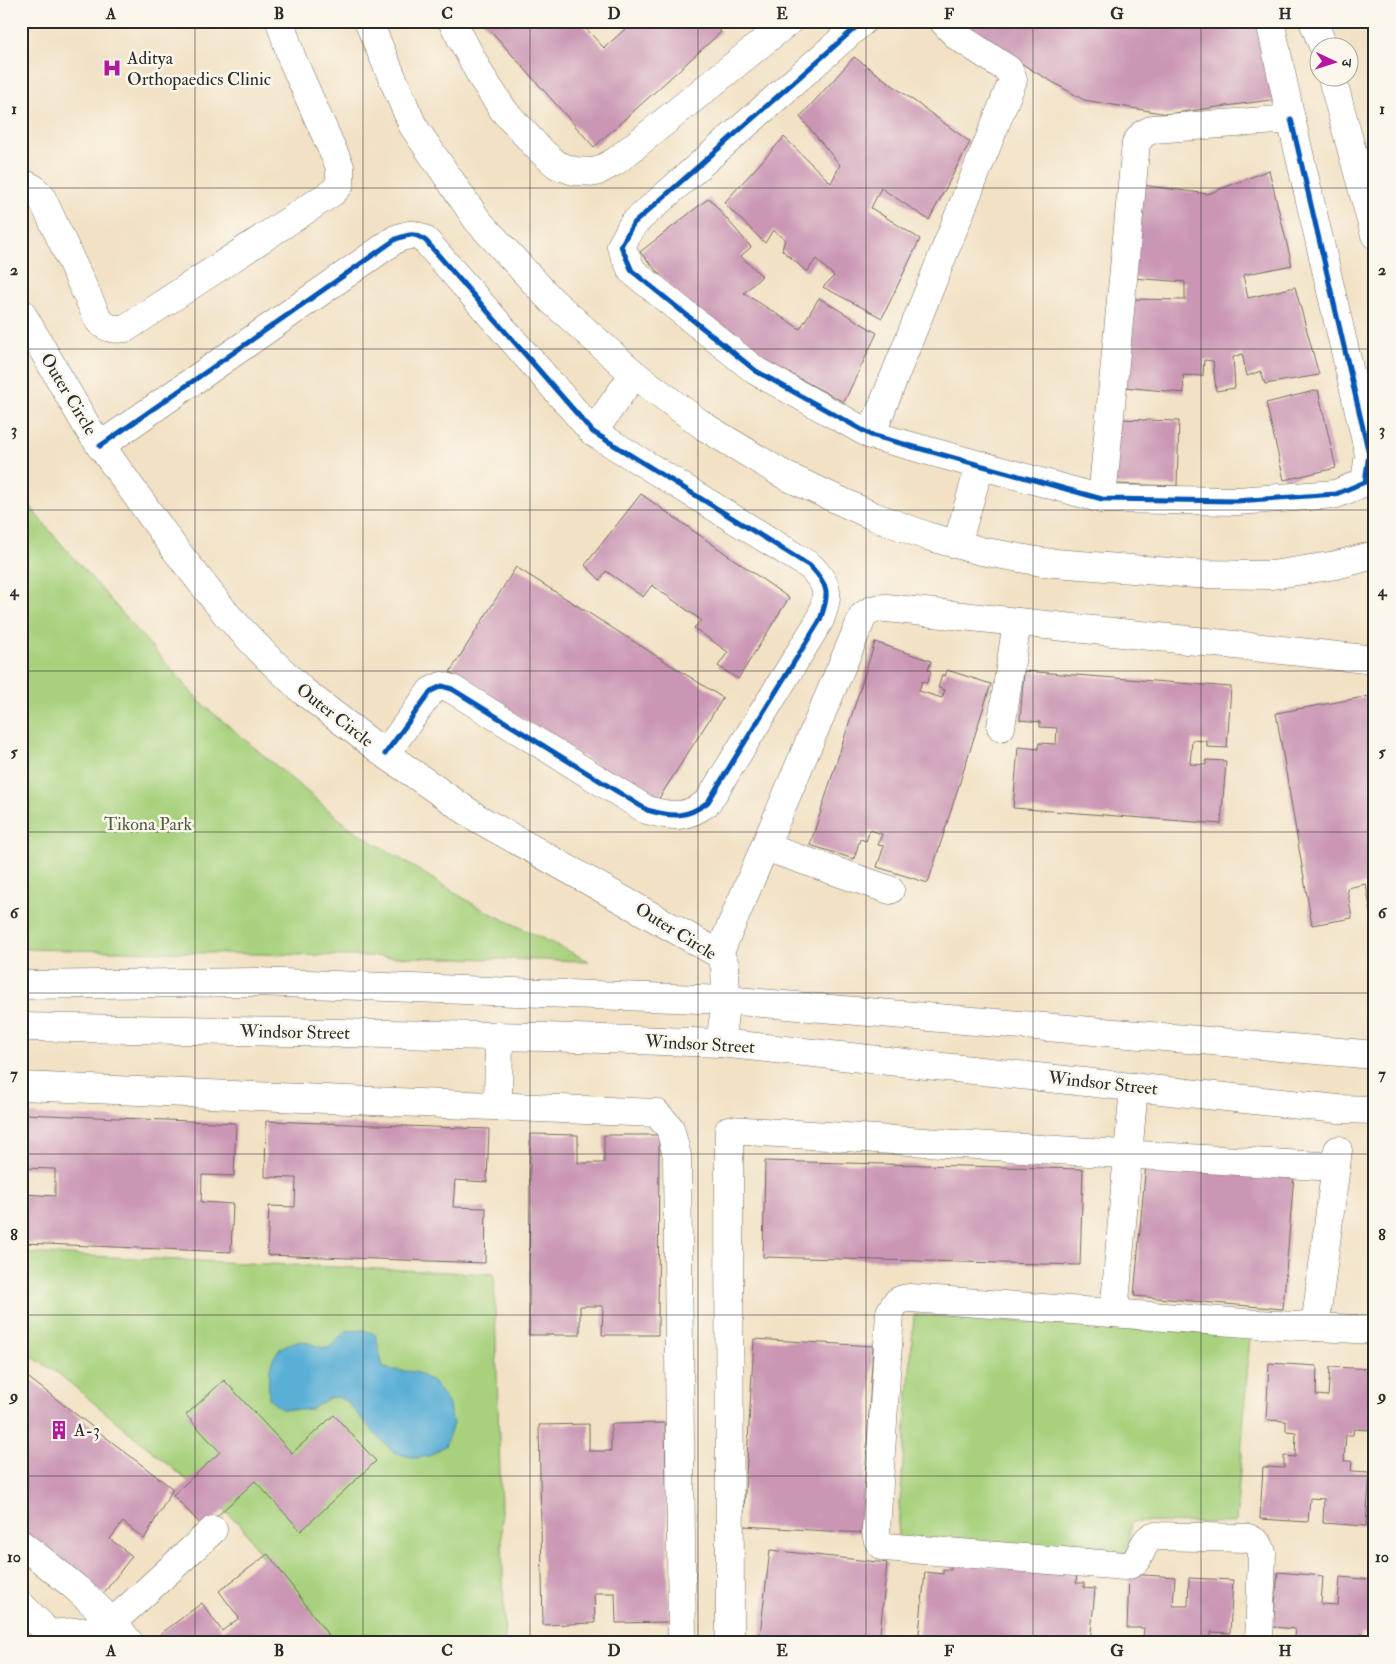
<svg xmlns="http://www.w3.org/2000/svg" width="1396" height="1664" font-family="'IM FELL Double Pica','Noto Serif Devanagari',serif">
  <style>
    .green { fill: #a7d17d; stroke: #697e54 }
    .water { fill: #5aafd6; stroke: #426d80 }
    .building { fill: #ca96b4 }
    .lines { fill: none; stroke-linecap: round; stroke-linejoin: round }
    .minor-casing { stroke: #716b61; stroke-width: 29 }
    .minor { stroke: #fff; stroke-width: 28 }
    .cycleway-casing { stroke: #fbf7ec; stroke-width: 8 }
    .cycleway { stroke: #0057b8; stroke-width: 5 }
    .grid { fill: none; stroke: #2b2b2b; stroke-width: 1; stroke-opacity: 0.55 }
    .labels { text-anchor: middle; stroke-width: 5; stroke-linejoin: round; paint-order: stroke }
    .poi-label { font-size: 18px; fill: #2b2b2b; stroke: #fbf7ec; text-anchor: start }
    .street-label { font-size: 18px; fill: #2b2b2b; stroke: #fbf7ec }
    .park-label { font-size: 18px; fill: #505d44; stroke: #fbf7ec }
    .neatline { fill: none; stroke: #2b2b2b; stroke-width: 2 }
    .grid-label { font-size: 16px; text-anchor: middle; font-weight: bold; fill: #2b2b2b }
  </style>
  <rect width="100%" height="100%" fill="#fbf7ec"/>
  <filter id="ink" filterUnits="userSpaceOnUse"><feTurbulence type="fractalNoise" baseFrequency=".02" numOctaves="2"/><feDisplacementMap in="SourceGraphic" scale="10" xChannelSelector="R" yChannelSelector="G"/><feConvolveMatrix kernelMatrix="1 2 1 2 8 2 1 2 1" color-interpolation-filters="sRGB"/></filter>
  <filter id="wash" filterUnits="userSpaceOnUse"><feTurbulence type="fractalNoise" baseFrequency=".0096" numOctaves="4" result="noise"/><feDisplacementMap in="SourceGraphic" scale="20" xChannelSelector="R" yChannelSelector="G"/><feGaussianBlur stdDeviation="1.12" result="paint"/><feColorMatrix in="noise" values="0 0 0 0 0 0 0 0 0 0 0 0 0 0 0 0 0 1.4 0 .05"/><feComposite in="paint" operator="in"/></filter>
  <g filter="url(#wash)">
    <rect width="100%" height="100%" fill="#f2e1c4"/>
    <g class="green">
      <path d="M 21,491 L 37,516 L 200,702 L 349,827 L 478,907 L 589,961 L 21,949 Z"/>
      <path d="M 21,1253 L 494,1274 L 505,1643 L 321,1643 L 240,1524 L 59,1374 L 21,1350 Z"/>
      <path d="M 914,1315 L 1250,1336 L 1236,1523 L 1131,1522 L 1126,1560 L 897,1543 Z"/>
    </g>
    <path class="water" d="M 363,1330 L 375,1334 C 379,1345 379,1357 384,1368 L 394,1370 L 416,1372 L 433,1382 L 448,1403 L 453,1424 L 445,1446 L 429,1456 L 415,1458 L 395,1453 L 377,1436 L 346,1401 L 338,1397 L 329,1398 L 312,1409 L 299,1410 L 281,1409 L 269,1399 C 268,1377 267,1351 291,1343 C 294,1343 296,1341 299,1341 C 308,1341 316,1348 329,1348 L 345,1331 Z"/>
    <g id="blocks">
      <g class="building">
        <path d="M 482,21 L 579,21 L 604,48 L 634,21 L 711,21 L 721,32 L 594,147 Z"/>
        <path d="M 960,21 L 1266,21 L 1278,99 L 1167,114 L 1084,100 L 1035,72 L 966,27 Z"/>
        <path d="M 854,57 L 970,142 L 929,220 L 881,188 L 871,208 L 920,239 L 882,318 L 823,287 L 834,276 L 816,259 L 807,272 L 782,250 L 785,239 L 773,230 L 765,243 L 724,203 L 784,137 L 831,183 L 840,165 L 800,117 Z"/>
        <path d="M 1269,170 L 1292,265 L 1243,275 L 1248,298 L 1295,287 L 1319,375 L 1265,384 L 1261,371 L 1247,376 L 1242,354 L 1233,357 L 1235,388 L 1216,391 L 1213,361 L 1204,360 L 1203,376 L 1183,375 L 1184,393 L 1124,387 L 1132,299 L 1185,300 L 1185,282 L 1133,278 L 1142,185 L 1208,194 Z"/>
        <path d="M 709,198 L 751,247 L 741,256 L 762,276 L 744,293 L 800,329 L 819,298 L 877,333 L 844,402 L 785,371 L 762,363 L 710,331 L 640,252 Z"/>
        <path d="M 1318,390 L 1336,468 L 1284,480 L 1266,403 Z"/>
        <path d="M 1117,419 L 1179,421 L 1177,486 L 1115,484 Z"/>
        <path d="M 641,494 L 789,598 L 738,679 L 718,666 L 728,652 L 694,628 L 701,620 L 652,585 L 643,597 L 606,571 L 600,580 L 585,565 Z"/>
        <path d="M 516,567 L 723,698 L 656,803 L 450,672 Z"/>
        <path d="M 875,642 L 931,661 L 928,670 L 931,671 L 927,683 L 922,681 L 919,691 L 942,698 L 945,690 L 938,688 L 942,675 L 945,676 L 947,670 L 991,684 L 928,883 L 877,867 L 884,846 L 878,845 L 882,834 L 870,830 L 866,841 L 860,839 L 854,859 L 810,845 Z"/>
        <path d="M 1024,671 L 1231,687 L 1227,748 L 1207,747 L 1207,741 L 1192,740 L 1190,764 L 1206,765 L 1206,760 L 1226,761 L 1221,824 L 1013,808 L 1018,747 L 1038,749 L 1039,743 L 1056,744 L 1057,728 L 1040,727 L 1040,722 L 1020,720 Z"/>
        <path d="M 1375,695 L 1375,912 L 1371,913 L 1366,884 L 1347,888 L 1352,918 L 1312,925 L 1276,713 Z"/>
        <path d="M 24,1114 L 236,1123 L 234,1176 L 202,1175 L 201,1202 L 233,1204 L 231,1252 L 22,1243 L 24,1194 L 55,1196 L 55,1169 L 22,1168 Z"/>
        <path d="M 266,1121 L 489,1129 L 487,1182 L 455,1180 L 453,1207 L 486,1208 L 485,1263 L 267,1255 L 269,1206 L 295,1207 L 296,1178 L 265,1177 Z"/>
        <path d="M 530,1134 L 578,1135 L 578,1163 L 604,1163 L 604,1135 L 659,1135 L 658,1335 L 602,1335 L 603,1306 L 580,1306 L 580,1335 L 529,1335 Z"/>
        <path d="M 765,1161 L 1083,1169 L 1080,1265 L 763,1257 Z"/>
        <path d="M 1146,1163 L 1294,1175 L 1283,1309 L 1134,1296 Z"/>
        <path d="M 754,1339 L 873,1346 L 862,1533 L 743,1526 Z"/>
        <path d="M 1269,1363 L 1317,1366 L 1316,1395 L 1328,1396 L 1330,1367 L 1375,1369 L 1373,1430 L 1354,1429 L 1353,1435 L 1346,1435 L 1344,1461 L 1352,1461 L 1351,1471 L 1370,1472 L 1366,1526 L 1323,1523 L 1324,1499 L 1310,1498 L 1308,1522 L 1260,1519 L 1263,1467 L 1284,1468 L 1284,1456 L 1295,1457 L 1296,1432 L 1286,1431 L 1286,1421 L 1266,1420 Z"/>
        <path d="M 21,1372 L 173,1489 L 144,1539 L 123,1522 L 110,1539 L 132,1556 L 103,1594 L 21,1531 Z"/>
        <path d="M 224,1380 L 292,1453 L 334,1415 L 376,1461 L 301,1531 L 255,1481 L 204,1528 L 173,1495 L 220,1452 L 186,1415 Z"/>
        <path d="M 665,1423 L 669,1622 L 616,1623 L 615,1593 L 594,1593 L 595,1623 L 543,1625 L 539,1425 L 589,1424 L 589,1451 L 611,1451 L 611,1424 Z"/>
        <path d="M 770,1550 L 887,1563 L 879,1643 L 759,1643 Z"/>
        <path d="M 268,1554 L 334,1643 L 165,1643 L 159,1635 L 202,1603 L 222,1631 L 239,1618 L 219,1591 Z"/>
        <path d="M 952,1563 L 1077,1575 L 1076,1583 L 1084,1583 L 1084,1588 L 1095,1589 L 1090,1643 L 918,1643 L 925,1572 L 943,1574 L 943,1569 L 951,1570 Z"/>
        <path d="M 1278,1572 L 1323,1576 L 1321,1604 L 1338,1605 L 1340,1577 L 1375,1580 L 1375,1635 L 1361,1634 L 1360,1642 L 1356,1641 L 1356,1643 L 1299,1643 L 1300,1638 L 1294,1638 L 1295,1629 L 1273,1627 Z"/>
        <path d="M 1129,1574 L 1175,1577 L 1173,1606 L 1188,1606 L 1189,1578 L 1233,1580 L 1230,1633 L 1211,1632 L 1211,1639 L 1204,1639 L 1204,1643 L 1152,1643 L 1152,1639 L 1143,1639 L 1144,1628 L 1127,1628 Z"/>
      </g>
    </g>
  </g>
  <g filter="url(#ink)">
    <use href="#blocks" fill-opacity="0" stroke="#716b61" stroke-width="1"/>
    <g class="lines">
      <g class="minor-casing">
        <g id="minor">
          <path d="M 368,21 L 413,126 L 478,221 L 551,300 L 634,374 L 705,427 L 786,476 L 873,516 L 927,536 L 981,551 L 1042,562 L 1196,574 L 1272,575 L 1336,565 L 1375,555"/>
          <path d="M 452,21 L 481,76 L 504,111 L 538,148 L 557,165 L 574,171 L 596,172 L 616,161 L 789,21"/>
          <path d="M 863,21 L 633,224 L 621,246 L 632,271 L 756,371 L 871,435 L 1102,499 L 1237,501 L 1336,494 L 1365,482 L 1369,454 L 1291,119"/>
          <path d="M 1313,21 L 1324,48"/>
          <path d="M 1332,78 L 1375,235"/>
          <path d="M 21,186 L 25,184 L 33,188 L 41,196 L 99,321 C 108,329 114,330 126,328 L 333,192 L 340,184 L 340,167 L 292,59 L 280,21"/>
          <path d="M 21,312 L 88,428 L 175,549 L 227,615 L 267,657 L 303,691 L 385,754 L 477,818 L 719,954 L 725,965 L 726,1000 L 720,1043"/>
          <path d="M 593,432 L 634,374"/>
          <path d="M 871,435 L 1013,80 L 1009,70 L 957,36 L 943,21"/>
          <path d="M 100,446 L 396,239 C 410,234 414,232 426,241 L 593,432 L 810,566 C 830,586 829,594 820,620 L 708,802 C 686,819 672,817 647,810 L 452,689 L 442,686 L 431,691 L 385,754"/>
          <path d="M 1102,499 L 1136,143 L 1143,134 L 1153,129 L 1291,119 L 1270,21"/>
          <path d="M 957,544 L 980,465"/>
          <path d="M 1001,727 L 1017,622"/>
          <path d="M 765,847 L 890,890"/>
          <path d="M 719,954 L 863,616 C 871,609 876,608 887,608 L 1375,660"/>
          <path d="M 21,985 L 257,982 L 726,1000 L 1375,1055"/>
          <path d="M 21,1027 L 545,1037 L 720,1043 L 1338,1109 L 1375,1110"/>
          <path d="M 21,1086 L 656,1113 L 670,1128 L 677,1156 L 682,1643"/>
          <path d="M 498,1106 L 499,1036"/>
          <path d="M 1114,1313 L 1134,1087"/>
          <path d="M 1315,1327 L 1338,1150"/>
          <path d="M 21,1544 C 60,1574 99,1604 130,1643"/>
          <path d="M 21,1605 L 41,1625 L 55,1643"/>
          <path d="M 47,1634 L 104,1630 L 213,1530"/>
          <path d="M 730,1643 L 729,1130 L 1336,1167"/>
          <path d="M 1259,1643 L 1262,1553 C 1260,1544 1257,1542 1248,1538 L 1153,1536 C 1138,1543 1144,1563 1125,1566 L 885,1547 C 877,1543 877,1539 876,1530 L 890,1313 C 895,1302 898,1299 910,1298 L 1259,1324 L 1375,1330"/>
        </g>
      </g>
      <use href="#minor" class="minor"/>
      <g class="cycleway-casing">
        <g id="cycleway">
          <path d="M 863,21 L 633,224 L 621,246 L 632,271 L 756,371 L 871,435 L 1102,499 L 1237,501 L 1336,494 L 1365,482 L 1369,454 L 1291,119"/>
          <path d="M 100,446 L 396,239 C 410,234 414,232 426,241 L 593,432 L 810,566 C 830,586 829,594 820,620 L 708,802 C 686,819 672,817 647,810 L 452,689 L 442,686 L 431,691 L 385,754"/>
        </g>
      </g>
      <use href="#cycleway" class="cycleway"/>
    </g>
  </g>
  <path class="grid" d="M 195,21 L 195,1643M 363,21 L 363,1643M 530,21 L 530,1643M 698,21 L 698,1643M 866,21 L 866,1643M 1033,21 L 1033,1643M 1201,21 L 1201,1643M 21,188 L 1375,188M 21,349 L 1375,349M 21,510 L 1375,510M 21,671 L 1375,671M 21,832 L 1375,832M 21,993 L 1375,993M 21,1154 L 1375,1154M 21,1315 L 1375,1315M 21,1476 L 1375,1476"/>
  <defs>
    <g id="hospital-bare" transform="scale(1.5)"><path d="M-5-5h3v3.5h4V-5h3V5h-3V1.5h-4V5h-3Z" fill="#b5179e" stroke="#fbf7ec" stroke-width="2.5" paint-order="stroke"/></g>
    <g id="building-bare" transform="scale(1.5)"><path d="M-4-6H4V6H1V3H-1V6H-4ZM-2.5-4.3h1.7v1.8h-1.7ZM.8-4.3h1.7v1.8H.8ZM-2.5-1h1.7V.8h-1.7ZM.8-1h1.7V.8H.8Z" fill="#b5179e" stroke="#fbf7ec" stroke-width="2.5" paint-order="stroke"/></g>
  </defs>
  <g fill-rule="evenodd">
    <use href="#hospital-bare" x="112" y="68"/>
    <use href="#building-bare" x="59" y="1430"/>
  </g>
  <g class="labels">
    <g class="poi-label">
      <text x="127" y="64">Aditya<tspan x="127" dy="21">Orthopaedics Clinic</tspan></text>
      <text x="74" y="1436">A-3</text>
    </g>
    <g class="street-label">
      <text transform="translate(69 394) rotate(59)" y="6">Outer Circle</text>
      <text transform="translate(335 715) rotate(38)" y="6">Outer Circle</text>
      <text transform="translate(676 931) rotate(32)" y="6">Outer Circle</text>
      <text transform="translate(295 1032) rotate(1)" y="6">Windsor Street</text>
      <text transform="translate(700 1044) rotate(3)" y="6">Windsor Street</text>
      <text transform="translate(1103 1083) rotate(6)" y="6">Windsor Street</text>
    </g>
    <g class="park-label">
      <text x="148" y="830">Tikona Park</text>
    </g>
  </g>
  <rect width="1396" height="1664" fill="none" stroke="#fbf7ec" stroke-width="55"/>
  <g transform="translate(1334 62) rotate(94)"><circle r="24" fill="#fbf7ec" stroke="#a8a59f"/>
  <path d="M0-4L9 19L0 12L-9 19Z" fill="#b5179e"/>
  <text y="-8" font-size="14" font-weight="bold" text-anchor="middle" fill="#2b2b2b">उ</text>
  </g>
  <rect x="28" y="28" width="1340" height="1608" class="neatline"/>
  <g class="grid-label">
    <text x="111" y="19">A</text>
    <text x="279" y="19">B</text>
    <text x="447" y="19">C</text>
    <text x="614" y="19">D</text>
    <text x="782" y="19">E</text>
    <text x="949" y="19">F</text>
    <text x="1117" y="19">G</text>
    <text x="1285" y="19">H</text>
    <text x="14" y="114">1</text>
    <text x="1382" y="114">1</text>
    <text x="14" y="275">2</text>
    <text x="1382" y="275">2</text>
    <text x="14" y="435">3</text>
    <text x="1382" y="435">3</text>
    <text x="14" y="596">4</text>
    <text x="1382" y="596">4</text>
    <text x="14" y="757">5</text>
    <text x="1382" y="757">5</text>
    <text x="14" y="918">6</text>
    <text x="1382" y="918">6</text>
    <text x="14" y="1079">7</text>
    <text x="1382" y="1079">7</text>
    <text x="14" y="1240">8</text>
    <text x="1382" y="1240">8</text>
    <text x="14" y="1401">9</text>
    <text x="1382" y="1401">9</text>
    <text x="14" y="1562">10</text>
    <text x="1382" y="1562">10</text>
    <text x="111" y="1656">A</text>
    <text x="279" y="1656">B</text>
    <text x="447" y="1656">C</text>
    <text x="614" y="1656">D</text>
    <text x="782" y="1656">E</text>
    <text x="949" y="1656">F</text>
    <text x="1117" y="1656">G</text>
    <text x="1285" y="1656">H</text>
  </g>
</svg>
